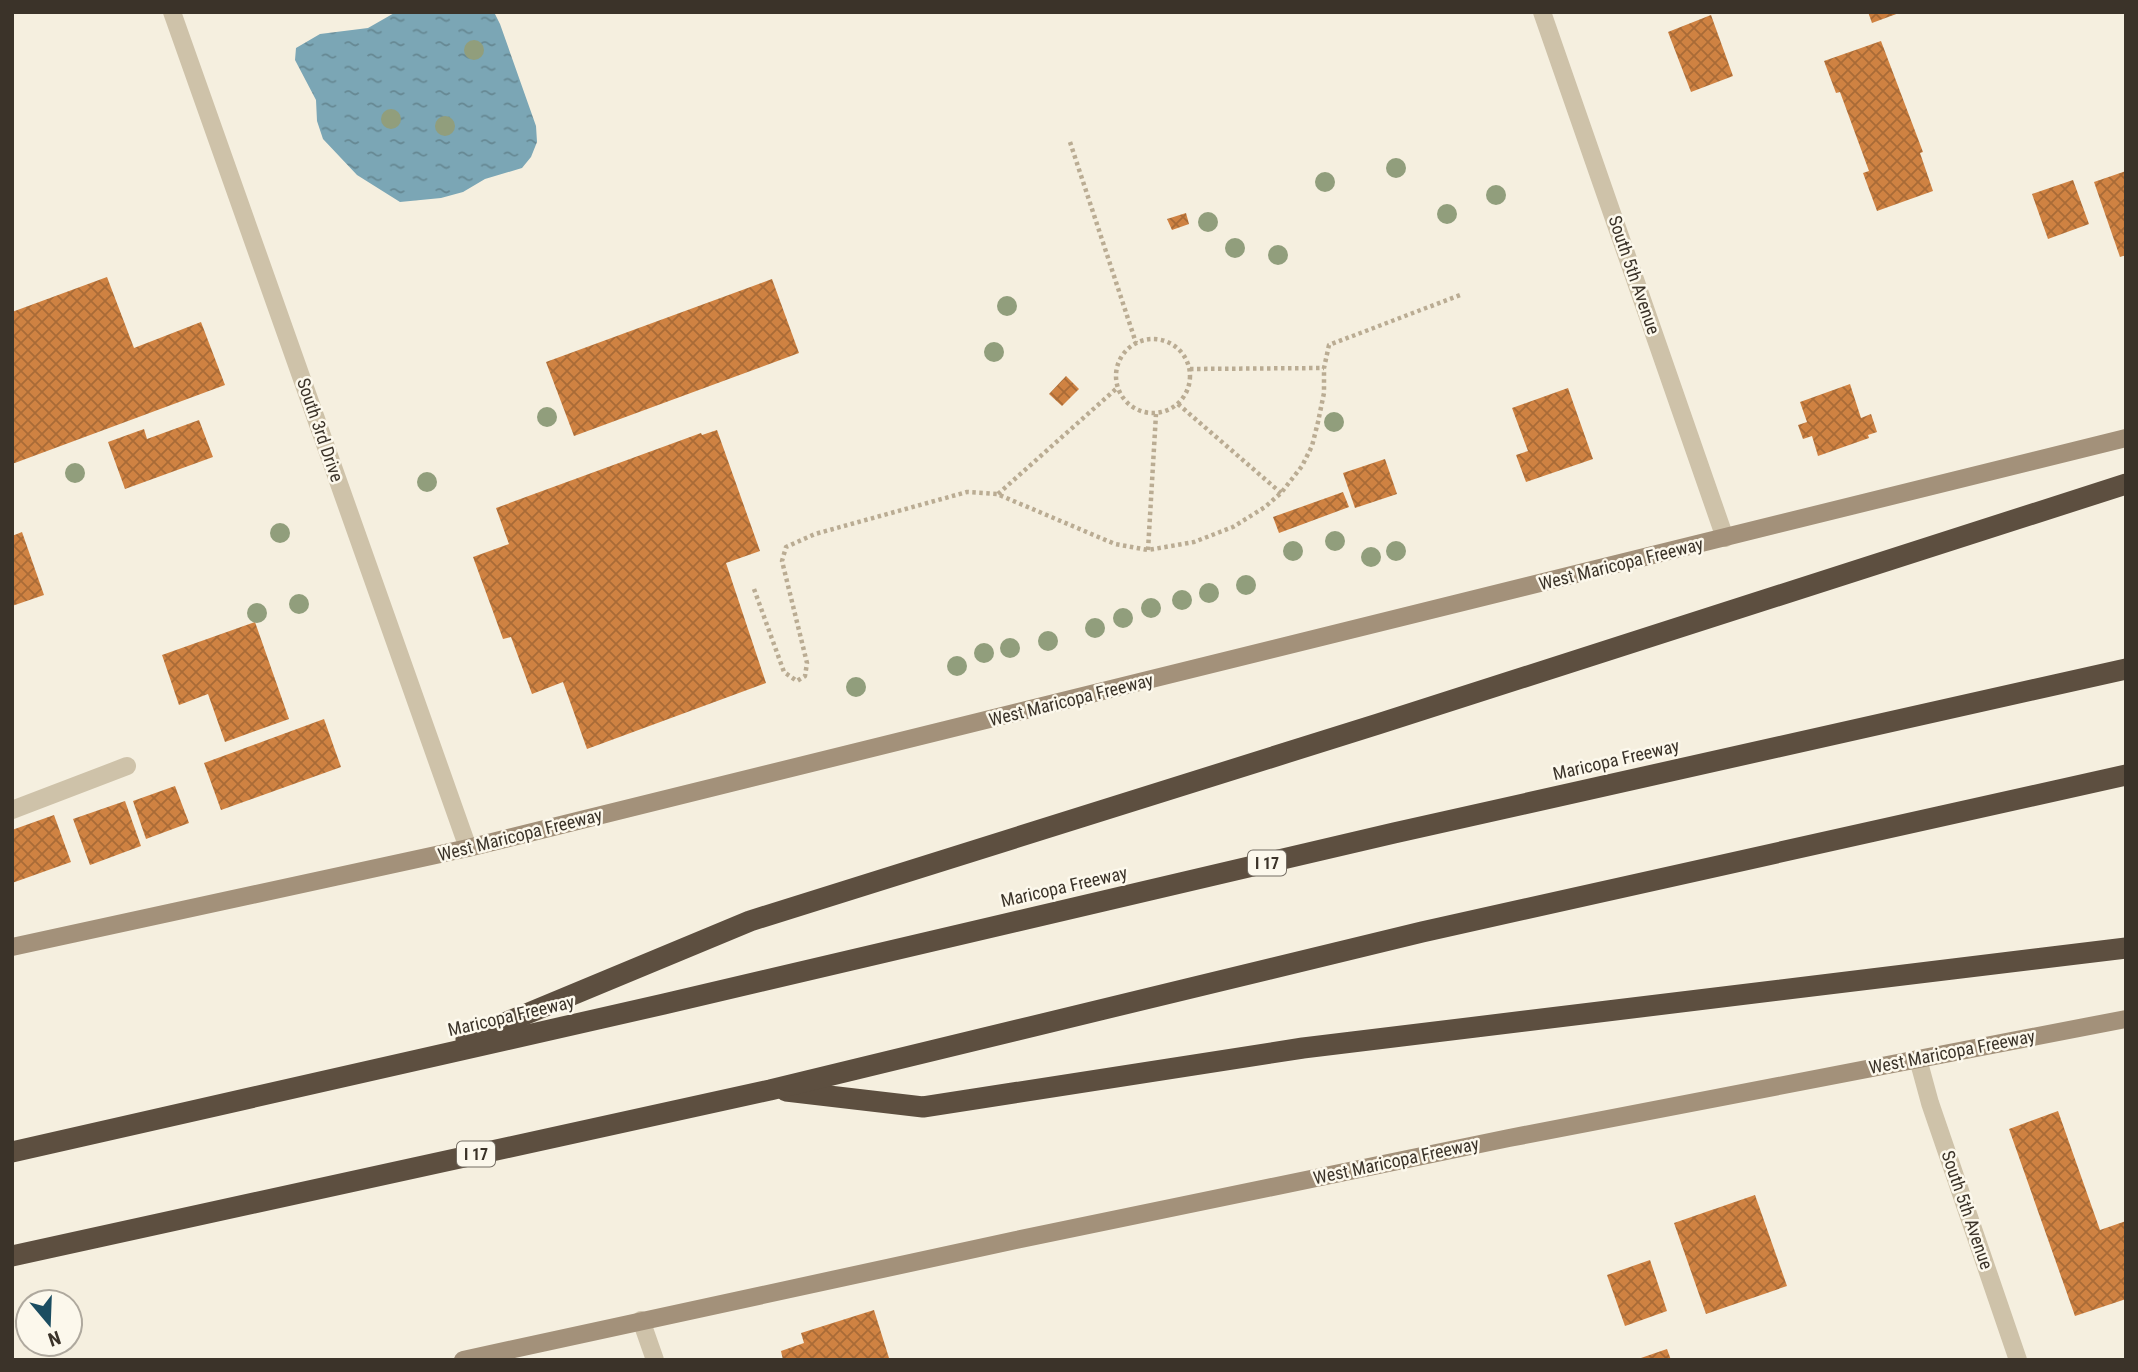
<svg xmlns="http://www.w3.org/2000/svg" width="2138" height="1372" font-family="'Roboto Condensed',sans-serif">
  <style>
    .water { fill: url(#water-ripples) }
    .building { fill: url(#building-cross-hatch) }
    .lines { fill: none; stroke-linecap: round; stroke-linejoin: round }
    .path { stroke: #baac93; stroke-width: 4.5; stroke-dasharray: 3.5 3.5; stroke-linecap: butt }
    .lane { stroke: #cec2a9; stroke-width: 18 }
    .street { stroke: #cec2a9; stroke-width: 18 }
    .secondary { stroke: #a3917a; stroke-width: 18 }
    .highway { stroke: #5d4f40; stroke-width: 21 }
    .tree { fill: #919e7c }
    .labels { text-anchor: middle; stroke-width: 5; stroke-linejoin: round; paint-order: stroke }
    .shield { fill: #fcf8ec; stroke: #756e64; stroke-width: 2 }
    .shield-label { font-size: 16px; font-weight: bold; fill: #3b3329 }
    .street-label { font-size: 18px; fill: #3b3329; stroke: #fcf8ec }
  </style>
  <defs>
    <pattern id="water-ripples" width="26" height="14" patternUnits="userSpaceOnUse" patternTransform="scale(1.75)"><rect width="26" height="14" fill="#7ba6b5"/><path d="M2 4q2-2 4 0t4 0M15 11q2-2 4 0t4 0" fill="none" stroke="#668893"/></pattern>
    <pattern id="building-cross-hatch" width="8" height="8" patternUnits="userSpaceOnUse" patternTransform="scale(1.75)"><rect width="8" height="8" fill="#cf8242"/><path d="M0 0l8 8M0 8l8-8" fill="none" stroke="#a96b37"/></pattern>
  </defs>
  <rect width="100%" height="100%" fill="#f5efdf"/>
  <path class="water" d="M 396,12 L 494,12 L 500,24 L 536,126 L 537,142 L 531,157 L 522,168 L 485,179 L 463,192 L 441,198 L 400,202 L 357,175 L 323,139 L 317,121 L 316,100 L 295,60 L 296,48 L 320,34 L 368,28 Z"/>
  <g class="building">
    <path d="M 1868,12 L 1899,12 L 1899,13 L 1872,23 Z"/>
    <path d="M 1711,15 L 1733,76 L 1691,92 L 1668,32 Z"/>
    <path d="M 1881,41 L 1923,152 L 1920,153 L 1933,191 L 1877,211 L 1863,173 L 1869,171 L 1840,92 L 1836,93 L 1824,61 Z"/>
    <path d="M 2126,171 L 2126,255 L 2120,257 L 2094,182 Z"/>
    <path d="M 2073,180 L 2089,224 L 2048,239 L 2032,194 Z"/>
    <path d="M 1186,213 L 1189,224 L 1172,230 L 1167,219 Z"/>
    <path d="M 107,277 L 134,348 L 201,322 L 225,385 L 12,464 L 12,312 Z"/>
    <path d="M 772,279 L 799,353 L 574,436 L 546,362 Z"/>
    <path d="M 1066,376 L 1079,389 L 1062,406 L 1049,394 Z"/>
    <path d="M 1850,384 L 1861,418 L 1871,414 L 1877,432 L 1868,435 L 1869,438 L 1818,456 L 1812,436 L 1803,439 L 1798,425 L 1807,422 L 1800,402 Z"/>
    <path d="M 1568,388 L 1593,459 L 1526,482 L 1516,455 L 1528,451 L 1512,408 Z"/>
    <path d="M 199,420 L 213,457 L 125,489 L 108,442 L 144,429 L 147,439 Z"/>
    <path d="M 717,430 L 760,551 L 726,563 L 766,683 L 587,749 L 563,682 L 532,694 L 511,637 L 503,639 L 473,557 L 509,544 L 496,508 L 701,433 L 702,435 Z"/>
    <path d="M 1385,459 L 1397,494 L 1355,508 L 1343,473 Z"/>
    <path d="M 1343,492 L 1349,507 L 1279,533 L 1273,517 Z"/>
    <path d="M 22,532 L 44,595 L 12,606 L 12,536 Z"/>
    <path d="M 255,622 L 289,719 L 225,742 L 208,694 L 179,705 L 162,655 Z"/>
    <path d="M 324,719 L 341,767 L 221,810 L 204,763 Z"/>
    <path d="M 175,786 L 189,823 L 146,839 L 133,801 Z"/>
    <path d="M 125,801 L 141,846 L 90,865 L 73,819 Z"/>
    <path d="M 54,815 L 71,862 L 12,883 L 12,830 Z"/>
    <path d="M 2058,1111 L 2100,1230 L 2126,1221 L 2126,1299 L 2075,1316 L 2009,1129 Z"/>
    <path d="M 1755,1195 L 1787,1286 L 1706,1314 L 1674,1223 Z"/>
    <path d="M 1650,1260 L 1667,1311 L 1625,1326 L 1607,1275 Z"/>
    <path d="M 874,1310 L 889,1358 L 882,1360 L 783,1360 L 781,1351 L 804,1343 L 801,1333 Z"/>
    <path d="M 1667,1349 L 1671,1360 L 1638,1360 L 1638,1359 Z"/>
  </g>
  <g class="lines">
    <g class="path">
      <path d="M 1070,142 L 1136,343"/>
      <circle cx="1153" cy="376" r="37"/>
      <path d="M 1190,369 L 1324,368"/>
      <path d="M 1178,404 L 1281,493"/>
      <path d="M 998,494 L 1117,388"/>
      <path d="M 1148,550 L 1156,414"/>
      <path d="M 754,589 L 784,672 L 797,681 L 805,676 L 807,663 L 782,561 L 786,547 L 815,534 L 967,492 L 997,494 L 1115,544 L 1148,550 L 1194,542 L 1233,527 L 1265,507 L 1281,493 L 1302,466 L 1312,446 L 1318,422 L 1324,393 L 1324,368 L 1329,345 L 1460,295"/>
    </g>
    <path class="lane" d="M 12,810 L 127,766"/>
    <g class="street">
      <path d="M 172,12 L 468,848"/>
      <path d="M 1542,12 L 1725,538"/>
      <path d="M 1918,1059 L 1930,1103 L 2018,1360"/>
      <path d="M 641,1320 L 655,1360"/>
    </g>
    <g class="secondary">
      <path d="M 12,947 L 468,848 L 2126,438"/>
      <path d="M 463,1360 L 1016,1240 L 1509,1138 L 2126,1019"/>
    </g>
    <g class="highway">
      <path d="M 466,1039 L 750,921 L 1378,724 L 2126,484"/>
      <path d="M 786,1091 L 923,1107 L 1303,1048 L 2126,948"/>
      <path d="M 12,1152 L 664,1004 L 1394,833 L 2126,669"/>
      <path d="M 12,1256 L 770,1090 L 1422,932 L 2126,775"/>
    </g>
  </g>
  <g class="tree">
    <circle cx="474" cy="50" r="10"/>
    <circle cx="391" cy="119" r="10"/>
    <circle cx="445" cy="126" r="10"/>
    <circle cx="1396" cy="168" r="10"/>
    <circle cx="1325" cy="182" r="10"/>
    <circle cx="1496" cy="195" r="10"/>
    <circle cx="1447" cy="214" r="10"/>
    <circle cx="1208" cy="222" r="10"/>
    <circle cx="1235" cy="248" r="10"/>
    <circle cx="1278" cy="255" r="10"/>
    <circle cx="1007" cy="306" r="10"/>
    <circle cx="994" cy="352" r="10"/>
    <circle cx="547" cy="417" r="10"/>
    <circle cx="1334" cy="422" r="10"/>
    <circle cx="75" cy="473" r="10"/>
    <circle cx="427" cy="482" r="10"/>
    <circle cx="280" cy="533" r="10"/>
    <circle cx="1335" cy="541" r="10"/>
    <circle cx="1293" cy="551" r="10"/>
    <circle cx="1396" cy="551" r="10"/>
    <circle cx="1371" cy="557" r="10"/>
    <circle cx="1246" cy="585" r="10"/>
    <circle cx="1209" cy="593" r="10"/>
    <circle cx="1182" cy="600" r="10"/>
    <circle cx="299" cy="604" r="10"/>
    <circle cx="1151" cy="608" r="10"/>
    <circle cx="257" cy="613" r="10"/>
    <circle cx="1123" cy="618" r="10"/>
    <circle cx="1095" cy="628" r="10"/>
    <circle cx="1048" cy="641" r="10"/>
    <circle cx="1010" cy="648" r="10"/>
    <circle cx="984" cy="653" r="10"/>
    <circle cx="957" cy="666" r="10"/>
    <circle cx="856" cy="687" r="10"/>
  </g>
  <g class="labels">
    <g class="shield">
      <rect x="1248" y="850.5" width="38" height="25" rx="5"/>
      <rect x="457" y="1141.5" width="38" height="25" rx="5"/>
    </g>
    <g class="shield-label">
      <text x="1267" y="869">I 17</text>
      <text x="476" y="1160">I 17</text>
    </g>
    <g class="street-label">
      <text transform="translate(1634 275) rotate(71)" y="6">South 5th Avenue</text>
      <text transform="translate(320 430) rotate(71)" y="6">South 3rd Drive</text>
      <text transform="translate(1621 564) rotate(-14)" y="6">West Maricopa Freeway</text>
      <text transform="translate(1071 700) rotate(-14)" y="6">West Maricopa Freeway</text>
      <text transform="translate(1616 760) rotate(-13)" y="6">Maricopa Freeway</text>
      <text transform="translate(520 835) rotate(-14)" y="6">West Maricopa Freeway</text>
      <text transform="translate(1064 887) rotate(-13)" y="6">Maricopa Freeway</text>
      <text transform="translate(511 1016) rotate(-13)" y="6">Maricopa Freeway</text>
      <text transform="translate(1952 1052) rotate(-11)" y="6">West Maricopa Freeway</text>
      <text transform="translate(1396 1161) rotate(-12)" y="6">West Maricopa Freeway</text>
      <text transform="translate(1967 1210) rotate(71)" y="6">South 5th Avenue</text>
    </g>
  </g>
  <rect width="2138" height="1372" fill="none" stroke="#3b3329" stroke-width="28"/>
  <g transform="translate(49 1323) rotate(161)"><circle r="33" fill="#fcf8ec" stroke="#afa99e" stroke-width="2"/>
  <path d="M0-5L12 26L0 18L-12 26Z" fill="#1b4d61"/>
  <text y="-10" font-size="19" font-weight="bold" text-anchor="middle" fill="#3b3329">N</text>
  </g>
</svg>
